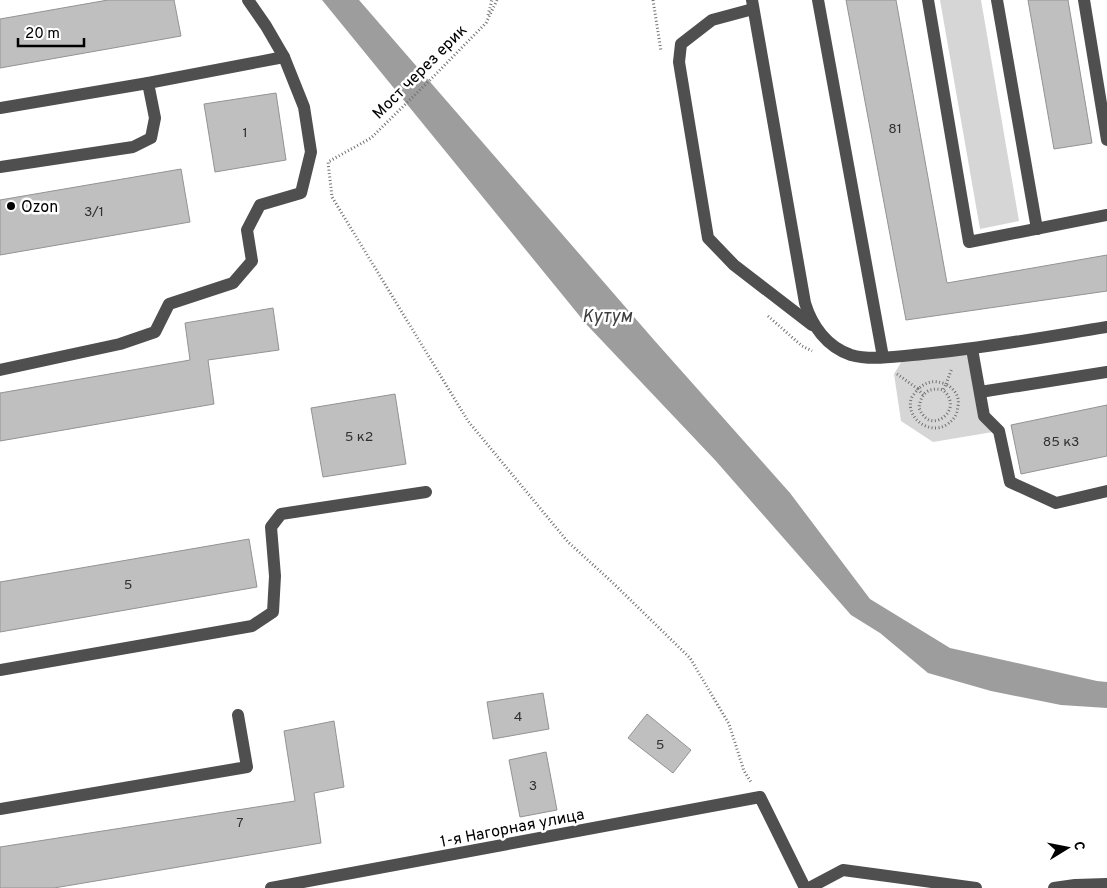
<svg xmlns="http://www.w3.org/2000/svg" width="1107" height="888" font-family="Overpass,sans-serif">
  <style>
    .green { fill: #d6d6d6 }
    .water { fill: #9d9d9d }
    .building { fill: #bfbfbf; stroke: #939393 }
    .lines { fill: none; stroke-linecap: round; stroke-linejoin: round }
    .path { stroke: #717171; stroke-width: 3; stroke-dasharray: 1 2.5; stroke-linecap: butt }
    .minor { stroke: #4f4f4f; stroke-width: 12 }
    .poi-dot { fill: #000; stroke: #fff; stroke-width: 2 }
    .labels { text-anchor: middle; stroke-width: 5; stroke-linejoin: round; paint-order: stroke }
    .number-label { font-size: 14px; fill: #303030 }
    .street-label { font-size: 16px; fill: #000; stroke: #fff }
    .poi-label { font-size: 16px; fill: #000; stroke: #fff; text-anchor: start }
    .water-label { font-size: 18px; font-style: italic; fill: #3e3e3e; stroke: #fff }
  </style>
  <rect width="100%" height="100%" fill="#fff"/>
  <g class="green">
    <path d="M 940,0 L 981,0 L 1019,221 L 980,229 Z"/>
    <path d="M 972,349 L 984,416 L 999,431 L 933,442 L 901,421 L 894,374 L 905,356 Z"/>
  </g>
  <path class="water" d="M 322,0 L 359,0 L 654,340 L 790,493 L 870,599 L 950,648 L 1097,681 L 1107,682 L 1107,708 L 1061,705 L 991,691 L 928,673 L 880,633 L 851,615 L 715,460 L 587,325 Z"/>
  <g class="building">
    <path d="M 108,0 L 174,0 L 181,36 L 0,68 L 0,19 Z"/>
    <path d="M 846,0 L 896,0 L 947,283 L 1107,255 L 1107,291 L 906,320 Z"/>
    <path d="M 1028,0 L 1068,0 L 1092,143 L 1054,149 Z"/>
    <path d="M 276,93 L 286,160 L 215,172 L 204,104 Z"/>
    <path d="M 181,169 L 190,222 L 0,255 L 0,200 Z"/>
    <path d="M 273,308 L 279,350 L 208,360 L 214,404 L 0,441 L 0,393 L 190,360 L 185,323 Z"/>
    <path d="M 395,394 L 406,464 L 323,477 L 311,408 Z"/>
    <path d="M 1107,405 L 1107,456 L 1021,474 L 1011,425 Z"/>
    <path d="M 249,539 L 257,587 L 0,632 L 0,582 Z"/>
    <path d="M 543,693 L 549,729 L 493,739 L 487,702 Z"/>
    <path d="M 647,714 L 691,750 L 673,773 L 628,738 Z"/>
    <path d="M 334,721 L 344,787 L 314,793 L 321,843 L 54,888 L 0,888 L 0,847 L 295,801 L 284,731 Z"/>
    <path d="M 546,752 L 557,810 L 520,817 L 509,760 Z"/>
  </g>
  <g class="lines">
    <g class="path">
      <path d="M 497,0 L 486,23 L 428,82 L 371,138 L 328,162 L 332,197 L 468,421 L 568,542 L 612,582 L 690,658 L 729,724 L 744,771 L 751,782"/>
      <path d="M 653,0 L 661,51"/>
      <path d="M 488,15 L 492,0"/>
      <path d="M 768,316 L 802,346 L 812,351"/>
      <path d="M 897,374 L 918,389 C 927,381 934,380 946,384 L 952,368"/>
      <path d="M 923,395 L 918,389 C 916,392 912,396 911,399 C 906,418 929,435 946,425 C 954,420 957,415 958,406 C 960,396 954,389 946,384 L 943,390 C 964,408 935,432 923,415 C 921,413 920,410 919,408 C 921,393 928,387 943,390"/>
    </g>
    <g class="minor">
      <path d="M 248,0 L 266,26 L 284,57"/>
      <path d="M 752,0 L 805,303 C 812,326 827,347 851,355 C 871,361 902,356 923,354 C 985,348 1045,337 1107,327"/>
      <path d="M 818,0 L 883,357"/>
      <path d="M 928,0 L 969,242 L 1107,215"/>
      <path d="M 997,0 L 1037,229"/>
      <path d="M 1084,0 L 1107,140"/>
      <path d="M 753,9 L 712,20 L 681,44 L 679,62 L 708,238 L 734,265 L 812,325"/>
      <path d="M 0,108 L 148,83 L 284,57 L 304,107 L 311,152 L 301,193 L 260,205 L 247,230 L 252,261 L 233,283 L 169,304 L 155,332 L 120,344 L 0,370"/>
      <path d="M 0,167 L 133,147 L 151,138 L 155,118 L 148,83"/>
      <path d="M 972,349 L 984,416 L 999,431 L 1010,482 L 1056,503 L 1107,491"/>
      <path d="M 980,392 L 1107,372"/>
      <path d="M 0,670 L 252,626 L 273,612 L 275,576 L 271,527 L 281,514 L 426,492"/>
      <path d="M 0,809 L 247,767 L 238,715"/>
      <path d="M 271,888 L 760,797 L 805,888"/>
      <path d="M 809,888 L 843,870 L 976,888"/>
      <path d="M 1054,888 L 1075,885 L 1107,884"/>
    </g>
  </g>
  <circle class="poi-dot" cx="11" cy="206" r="5"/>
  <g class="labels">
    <g class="number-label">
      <text x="895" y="133">81</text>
      <text x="245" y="137">1</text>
      <text x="94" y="216">3/1</text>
      <text x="359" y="441">5 к2</text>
      <text x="1061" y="446">85 к3</text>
      <text x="128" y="589">5</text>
      <text x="518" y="721">4</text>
      <text x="660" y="749">5</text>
      <text x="533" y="790">3</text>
      <text x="240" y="827">7</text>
    </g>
    <g class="street-label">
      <text transform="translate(419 71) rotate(-45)" y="6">Мост через ерик</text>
      <text transform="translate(512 827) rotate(-11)" y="6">1-я Нагорная улица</text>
    </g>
    <g class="poi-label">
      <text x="21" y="212">Ozon</text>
    </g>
    <g class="water-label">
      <text x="607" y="322">Кутум</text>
    </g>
  </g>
  <g transform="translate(1067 848) rotate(80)" stroke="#ffffff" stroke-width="4" paint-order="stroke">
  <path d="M0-4L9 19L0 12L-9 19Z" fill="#000000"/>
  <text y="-8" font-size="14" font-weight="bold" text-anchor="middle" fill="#000000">С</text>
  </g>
  <path d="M18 38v8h66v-8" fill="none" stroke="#000000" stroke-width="2.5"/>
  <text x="25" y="38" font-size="15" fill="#000000" stroke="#ffffff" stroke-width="4" paint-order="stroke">20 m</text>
</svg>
